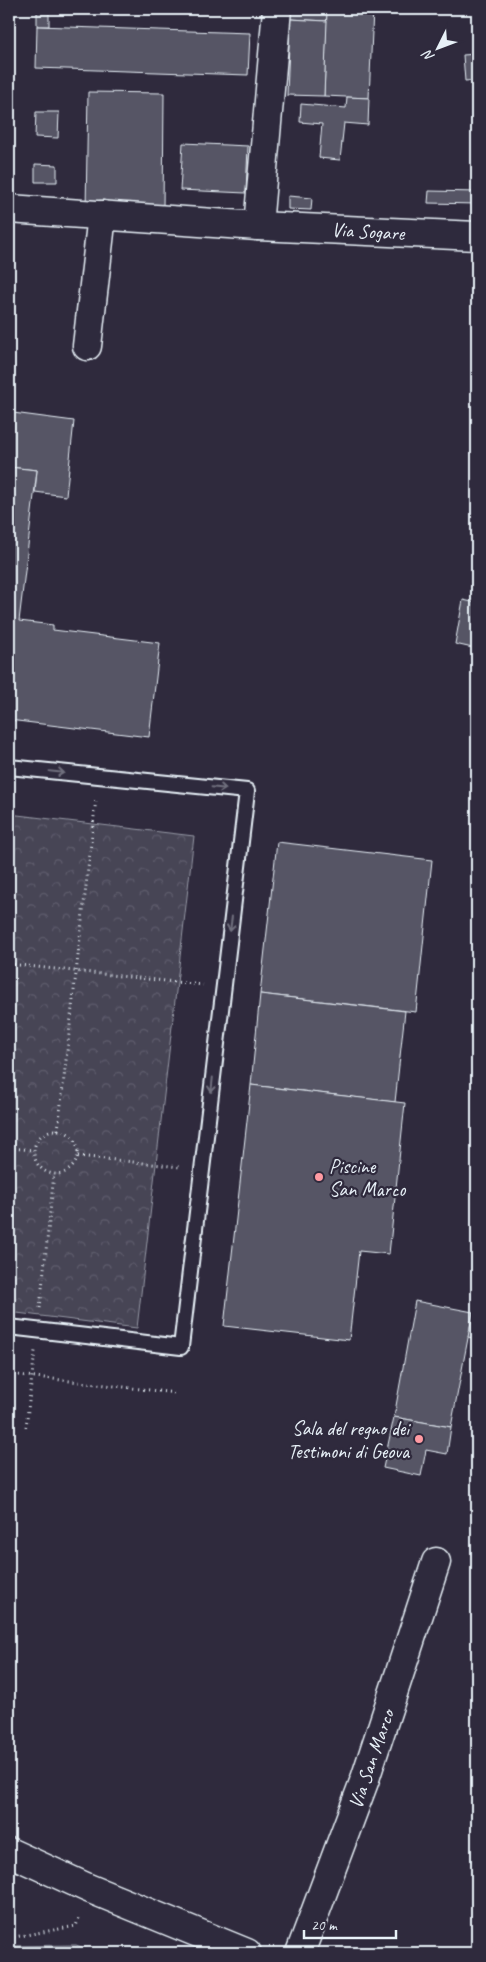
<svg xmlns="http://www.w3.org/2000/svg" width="486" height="1962" font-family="Caveat,sans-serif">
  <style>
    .forest { fill: url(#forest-crowns); stroke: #979aa6 }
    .pitch { fill: #464455; stroke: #979aa6 }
    .building { fill: #575565; stroke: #e8f1f8 }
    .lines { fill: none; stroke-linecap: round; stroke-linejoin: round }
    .service-casing { stroke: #e8f1f8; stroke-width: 18 }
    .minor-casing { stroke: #e8f1f8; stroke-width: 31 }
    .secondary-casing { stroke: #e8f1f8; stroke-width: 31 }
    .path { stroke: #e8f1f8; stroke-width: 3; stroke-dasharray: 1 4; stroke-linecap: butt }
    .service { stroke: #2f2a3d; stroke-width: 14 }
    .minor { stroke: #2f2a3d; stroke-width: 28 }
    .secondary { stroke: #2f2a3d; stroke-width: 28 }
    .oneway { stroke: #70707e }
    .poi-dot { fill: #ff9aa2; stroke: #2f2a3d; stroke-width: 2 }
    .labels { text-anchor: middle; stroke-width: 4.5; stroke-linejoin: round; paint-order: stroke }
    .street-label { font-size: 20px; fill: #e8f1f8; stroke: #2f2a3d }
    .poi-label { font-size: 20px; fill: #e8f1f8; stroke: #2f2a3d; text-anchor: start }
  </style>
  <defs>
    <pattern id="forest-crowns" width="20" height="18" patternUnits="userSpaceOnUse" patternTransform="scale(1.25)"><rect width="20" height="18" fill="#464455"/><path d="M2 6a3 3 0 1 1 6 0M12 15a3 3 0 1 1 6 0" fill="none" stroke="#615f6e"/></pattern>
  </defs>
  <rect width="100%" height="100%" fill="#2f2a3d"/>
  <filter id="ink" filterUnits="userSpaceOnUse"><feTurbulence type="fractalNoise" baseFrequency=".02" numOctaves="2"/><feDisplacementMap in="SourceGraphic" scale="10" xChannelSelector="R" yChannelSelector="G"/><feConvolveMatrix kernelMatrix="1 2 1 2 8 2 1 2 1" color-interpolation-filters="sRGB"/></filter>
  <g filter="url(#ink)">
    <path class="forest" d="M 9,814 L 194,836 L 137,1328 L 9,1312 Z"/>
    <path class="pitch" d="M 76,1945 L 99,1953 L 9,1953 L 9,1946 Z"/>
    <g class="building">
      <rect x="37" y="9" width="12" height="17"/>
      <path d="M 291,9 L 327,9 L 327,21 L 290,19 Z"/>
      <path d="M 327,9 L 373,9 L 369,98 L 324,96 Z"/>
      <path d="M 290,19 L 327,21 L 324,96 L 287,95 Z"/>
      <path d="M 37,26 L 250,33 L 248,75 L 36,68 Z"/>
      <path d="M 477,54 L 477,80 L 465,81 L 463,55 Z"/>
      <path d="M 88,92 L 164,93 L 163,210 L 86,209 Z"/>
      <path d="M 347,97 L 369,98 L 368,125 L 344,123 L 340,160 L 319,158 L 322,124 L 300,122 L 301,104 L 346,108 Z"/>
      <path d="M 36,112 L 59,112 L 58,138 L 35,137 Z"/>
      <path d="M 183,143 L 248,146 L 246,193 L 180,190 Z"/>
      <path d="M 35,164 L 57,165 L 57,182 L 35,182 Z"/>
      <path d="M 429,191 L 477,192 L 477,204 L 428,203 Z"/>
      <path d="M 288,196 L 312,198 L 311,210 L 288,209 Z"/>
      <path d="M 9,413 L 13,413 L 9,445 Z"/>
      <path d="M 13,413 L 74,421 L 66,496 L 35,492 L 37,470 L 9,467 L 9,445 Z"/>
      <path d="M 9,467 L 37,470 L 19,621 L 53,625 L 53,630 L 160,643 L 149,737 L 9,720 Z"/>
      <path d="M 463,600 L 477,603 L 477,649 L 455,644 Z"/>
      <path d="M 277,842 L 432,860 L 416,1012 L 260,994 Z"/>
      <path d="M 260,994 L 405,1011 L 395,1102 L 251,1085 Z"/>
      <path d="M 251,1085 L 405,1103 L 389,1254 L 359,1251 L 349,1340 L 224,1326 Z"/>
      <path d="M 415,1301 L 473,1312 L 451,1427 L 394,1417 Z"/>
      <path d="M 473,1312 L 477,1312 L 477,1339 L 468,1337 Z"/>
      <path d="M 394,1417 L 451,1427 L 447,1454 L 426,1450 L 421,1476 L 383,1468 Z"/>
    </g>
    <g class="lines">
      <g class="service-casing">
        <path id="service" d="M 9,767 L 247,791 L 181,1347 L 9,1327"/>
      </g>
      <g class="minor-casing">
        <g id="minor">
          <path d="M 9,209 L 258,226 L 477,236"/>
          <path d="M 258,226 L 277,9"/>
          <path d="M 87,346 L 102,215"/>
          <path d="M 300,1953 L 365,1779 L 436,1562"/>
        </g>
      </g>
      <g class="secondary-casing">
        <path id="secondary" d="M 9,1852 L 88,1888 L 247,1953"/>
      </g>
      <g class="path">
        <path d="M 9,964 L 203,985"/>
        <circle cx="56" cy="1152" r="22"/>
        <path d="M 58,1130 L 96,799"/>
        <path d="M 9,1148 L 34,1150"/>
        <path d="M 78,1156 L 180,1167"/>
        <path d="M 40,1308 L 54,1174"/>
        <path d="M 9,1374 L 176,1393"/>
        <path d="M 26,1427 L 35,1351"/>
        <path d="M 9,1938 L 76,1926 L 80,1915"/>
      </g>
      <use href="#service" class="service"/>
      <use href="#minor" class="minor"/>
      <use href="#secondary" class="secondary"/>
    </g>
    <defs><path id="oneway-shaft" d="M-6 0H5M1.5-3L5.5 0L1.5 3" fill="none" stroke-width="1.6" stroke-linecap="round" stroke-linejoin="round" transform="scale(1.25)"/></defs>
    <g class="oneway">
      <use href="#oneway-shaft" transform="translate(57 772) rotate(6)"/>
      <use href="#oneway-shaft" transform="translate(219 788) rotate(6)"/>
      <use href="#oneway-shaft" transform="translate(231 924) rotate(97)"/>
      <use href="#oneway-shaft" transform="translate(212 1085) rotate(96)"/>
    </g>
  </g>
  <g class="poi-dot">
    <circle cx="319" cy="1177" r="5"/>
    <circle cx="419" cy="1439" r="5"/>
  </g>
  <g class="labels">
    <g class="street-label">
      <text transform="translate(368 231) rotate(3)" y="7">Via Sogare</text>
      <text transform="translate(371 1759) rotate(-71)" y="7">Via San Marco</text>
    </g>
    <g class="poi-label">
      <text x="329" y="1173">Piscine<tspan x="329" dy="23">San Marco</tspan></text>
      <text x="409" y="1435" text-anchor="end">Sala del regno dei<tspan x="409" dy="23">Testimoni di Geova</tspan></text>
    </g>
  </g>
  <rect width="486" height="1962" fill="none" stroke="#2f2a3d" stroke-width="30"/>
  <rect x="15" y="15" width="456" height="1932" fill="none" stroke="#e8f1f8" stroke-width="2" filter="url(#ink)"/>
  <g transform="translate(438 48) rotate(228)" stroke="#2f2a3d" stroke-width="4" paint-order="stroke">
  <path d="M0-4L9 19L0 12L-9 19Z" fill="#e8f1f8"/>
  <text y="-8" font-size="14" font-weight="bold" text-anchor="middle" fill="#e8f1f8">N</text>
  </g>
  <path d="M304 1930v8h92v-8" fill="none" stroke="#e8f1f8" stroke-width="2.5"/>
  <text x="311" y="1930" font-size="15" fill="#e8f1f8" stroke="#2f2a3d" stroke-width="4" paint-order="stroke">20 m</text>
</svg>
